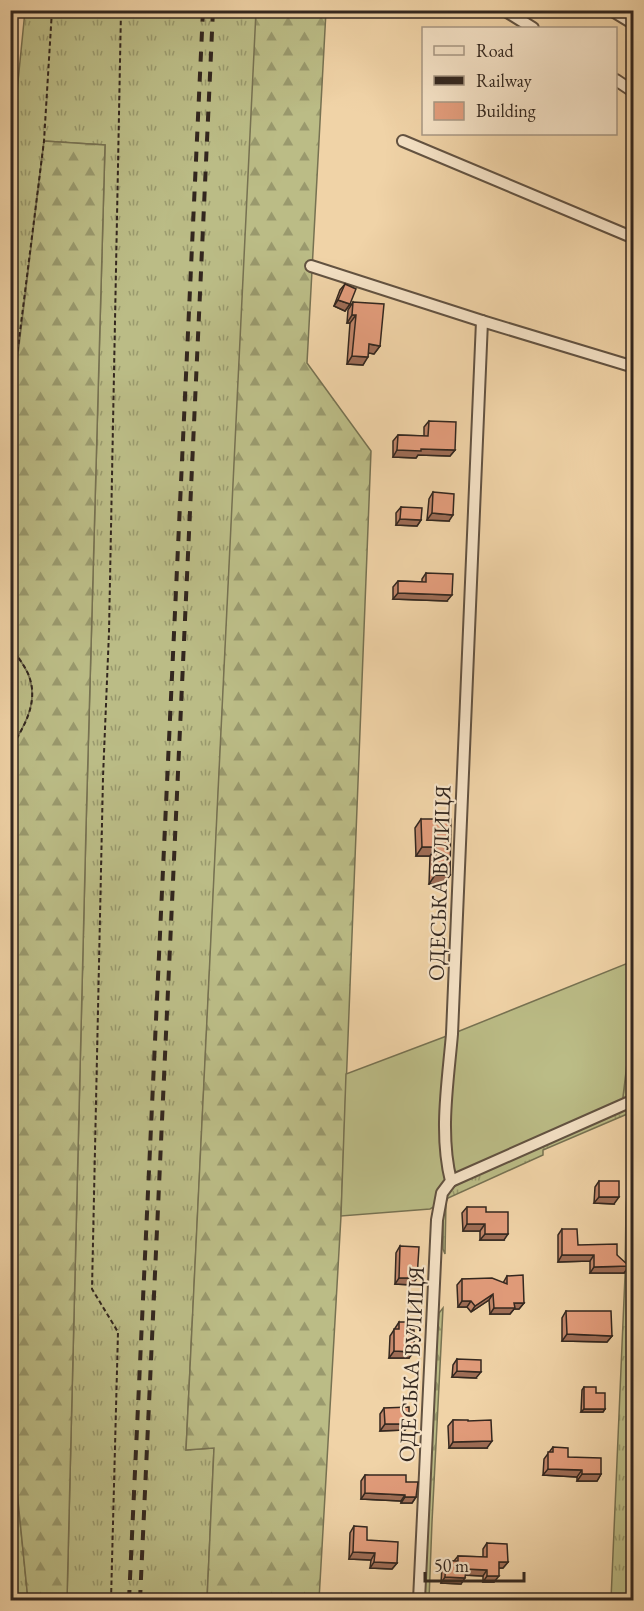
<svg xmlns="http://www.w3.org/2000/svg" width="644" height="1611" font-family="'EB Garamond',serif">
  <style>
    .grass { fill: url(#grass-tufts); stroke: #777252; stroke-width: 1.5 }
    .forest { fill: url(#forest-firs); stroke: #777252; stroke-width: 1.5 }
    .garden { fill: #bbbc86; stroke: #777252; stroke-width: 1.5 }
    .lines { fill: none; stroke-linecap: round; stroke-linejoin: round }
    .street-casing { stroke: #625241; stroke-width: 14 }
    .path { stroke: #33271f; stroke-width: 2; stroke-dasharray: 4.5 3; stroke-linecap: butt }
    .street { stroke: #f5e2c6; stroke-width: 10 }
    .rail { stroke: #33271f; stroke-width: 4; stroke-dasharray: 10 10; stroke-linecap: butt }
    .wall { fill: #c2866a; stroke: #33271f; stroke-width: 1.5 }
    .shaded-wall { fill: #9e6d56; stroke: #33271f; stroke-width: 1.5 }
    .building { fill: #e29c7b; stroke: #33271f; stroke-width: 1.5 }
    .labels { text-anchor: middle; stroke-width: 4.5; stroke-linejoin: round; paint-order: stroke }
    .street-label { font-size: 22px; fill: #33271f; stroke: #f5e2c6 }
  </style>
  <defs>
    <pattern id="grass-tufts" width="24" height="20" patternUnits="userSpaceOnUse" patternTransform="scale(1.5)"><rect width="24" height="20" fill="#bbbc86"/><path d="M3 7l-1-3M5 7V3M7 7l1-3M15 17l-1-3M17 17v-4M19 17l1-3" fill="none" stroke="#99996d"/></pattern>
    <pattern id="forest-firs" width="22" height="20" patternUnits="userSpaceOnUse" patternTransform="scale(1.5)"><rect width="22" height="20" fill="#bbbc86"/><path d="M5 1l3.5 6h-7zM16 11l3.5 6h-7z" fill="#99996d"/></pattern>
  </defs>
  <rect width="100%" height="100%" fill="#f0d3a7"/>
  <filter id="stains"><feTurbulence type="fractalNoise" baseFrequency=".00333" numOctaves="4"/><feColorMatrix values="0 0 0 0 .2 0 0 0 0 .09 0 0 0 0 .02 0 0 0 .5 -.17"/></filter>
  <radialGradient id="worn" r=".72"><stop offset=".6" stop-color="#630" stop-opacity="0"/><stop offset="1" stop-color="#630" stop-opacity=".3"/></radialGradient>
  <g class="grass">
    <path d="M 25,11 L 257,11 L 186,1450 L 214,1448 L 207,1600 L 67,1600 L 86,828 L 105,145 L 44,141 L 11,411 L 10,162 Z"/>
    <path d="M 11,646 C 17,656 27,668 30,679 C 38,705 23,728 11,750 Z"/>
    <path d="M 633,1105 L 633,1600 L 611,1600 L 625,1276 L 626,1208 L 632,1112 L 543,1150 L 543,1155 L 448,1198 L 446,1202 L 445,1254 L 443,1249 L 443,1205 L 447,1193 L 453,1187 L 480,1173 Z"/>
    <path d="M 10,1282 L 15,1292 L 18,1323 L 15,1471 L 28,1600 L 11,1600 Z"/>
  </g>
  <g class="forest">
    <path d="M 256,11 L 326,11 L 307,363 L 371,451 L 341,1216 L 319,1600 L 207,1600 L 214,1448 L 186,1450 Z"/>
    <path d="M 44,141 L 105,145 L 86,828 L 67,1600 L 28,1600 L 15,1471 L 18,1323 L 15,1292 L 10,1282 L 10,750 C 23,728 38,705 30,679 C 27,668 17,656 11,646 L 11,411 Z"/>
    <path d="M 633,1014 L 633,1100 L 622,1105 Z"/>
    <path d="M 443,1308 L 432,1522 L 429,1600 L 422,1600 L 438,1323 L 439,1313 Z"/>
  </g>
  <path class="garden" d="M 633,961 L 633,1014 L 622,1105 L 463,1174 L 439,1204 L 430,1209 L 341,1216 L 346,1074 L 452,1034 Z"/>
  <g class="lines">
    <g class="street-casing">
      <g id="street">
        <path d="M 504,10 L 533,28"/>
        <path d="M 611,10 L 634,24"/>
        <path d="M 616,80 L 634,92"/>
        <path d="M 403,141 L 634,238"/>
        <path d="M 311,266 L 482,321"/>
        <path d="M 451,1181 L 634,1100"/>
        <path d="M 419,1600 L 437,1220 L 442,1193 L 451,1181 C 439,1133 448,1082 452,1034 L 482,321 L 634,367"/>
      </g>
    </g>
    <g class="path">
      <path d="M 10,411 L 44,141 L 52,10"/>
      <path d="M 10,646 C 17,656 27,668 30,679 C 38,705 23,728 10,750"/>
      <path d="M 111,1600 L 118,1332 L 92,1289 L 103,777 L 109,632 L 121,10"/>
    </g>
    <use href="#street" class="street"/>
    <g class="rail">
      <path d="M 129,1600 L 203,10"/>
      <path d="M 140,1600 L 213,10"/>
    </g>
  </g>
  <g class="wall">
    <path d="M 345,284 L 350,304 L 345,311 L 334,306 L 340,290 Z"/>
    <path d="M 353,302 L 380,346 L 374,354 L 369,353 L 363,365 L 347,364 L 350,323 L 347,323 L 348,310 Z"/>
    <path d="M 429,421 L 455,450 L 450,456 L 418,455 L 416,458 L 393,457 L 393,441 L 398,435 L 424,436 L 424,427 Z"/>
    <path d="M 433,492 L 449,521 L 427,520 L 429,499 Z"/>
    <path d="M 401,507 L 421,520 L 417,526 L 396,525 L 396,513 Z"/>
    <path d="M 426,573 L 447,601 L 393,599 L 393,587 L 398,581 L 422,582 L 422,579 Z"/>
    <path d="M 421,819 L 450,875 L 444,884 L 429,884 L 430,856 L 416,856 L 415,828 Z"/>
    <path d="M 599,1181 L 614,1204 L 594,1203 L 595,1187 Z"/>
    <path d="M 467,1207 L 486,1212 L 504,1240 L 480,1240 L 480,1231 L 463,1231 L 462,1213 Z"/>
    <path d="M 562,1229 L 578,1245 L 617,1255 L 624,1273 L 590,1273 L 590,1261 L 558,1262 L 558,1235 Z"/>
    <path d="M 400,1246 L 412,1285 L 395,1284 L 396,1253 Z"/>
    <path d="M 507,1276 L 524,1303 L 519,1309 L 514,1309 L 510,1314 L 490,1314 L 489,1300 L 471,1312 L 467,1307 L 458,1307 L 457,1285 L 462,1279 L 503,1283 Z"/>
    <path d="M 566,1311 L 612,1336 L 607,1342 L 562,1341 L 562,1318 Z"/>
    <path d="M 399,1322 L 409,1358 L 389,1358 L 390,1336 Z"/>
    <path d="M 457,1359 L 476,1378 L 452,1377 L 453,1365 Z"/>
    <path d="M 584,1387 L 596,1393 L 605,1409 L 603,1412 L 581,1412 L 582,1390 Z"/>
    <path d="M 384,1408 L 409,1424 L 405,1430 L 380,1431 L 380,1414 Z"/>
    <path d="M 453,1420 L 468,1421 L 487,1448 L 449,1448 L 448,1426 Z"/>
    <path d="M 553,1447 L 568,1457 L 601,1474 L 597,1481 L 577,1481 L 577,1477 L 543,1475 L 544,1459 Z"/>
    <path d="M 365,1475 L 406,1482 L 416,1497 L 412,1503 L 401,1503 L 401,1501 L 361,1499 L 361,1481 Z"/>
    <path d="M 354,1526 L 367,1540 L 397,1563 L 392,1569 L 370,1568 L 371,1560 L 349,1559 L 350,1533 Z"/>
    <path d="M 487,1543 L 508,1562 L 503,1568 L 499,1568 L 494,1582 L 483,1582 L 483,1576 L 465,1575 L 461,1584 L 441,1583 L 442,1567 L 446,1561 L 454,1561 L 458,1556 L 483,1557 L 483,1549 Z"/>
  </g>
  <g class="shaded-wall">
    <path d="M 338,300 L 350,304 L 345,311 L 334,306 Z"/>
    <path d="M 352,315 L 356,315 L 350,323 L 347,323 Z"/>
    <path d="M 369,344 L 380,346 L 374,354 L 364,352 Z"/>
    <path d="M 352,356 L 368,357 L 363,365 L 347,364 Z"/>
    <path d="M 421,449 L 455,450 L 450,456 L 418,455 L 416,458 L 393,457 L 397,450 Z"/>
    <path d="M 432,513 L 453,515 L 449,521 L 427,520 Z"/>
    <path d="M 400,519 L 421,520 L 417,526 L 396,525 Z"/>
    <path d="M 398,593 L 452,595 L 447,601 L 393,599 Z"/>
    <path d="M 422,847 L 436,847 L 430,856 L 416,856 Z"/>
    <path d="M 435,875 L 450,875 L 444,884 L 429,884 Z"/>
    <path d="M 599,1197 L 619,1197 L 614,1204 L 594,1203 Z"/>
    <path d="M 467,1224 L 485,1224 L 480,1231 L 463,1231 Z"/>
    <path d="M 485,1234 L 508,1234 L 504,1240 L 480,1240 Z"/>
    <path d="M 562,1255 L 594,1255 L 590,1261 L 558,1262 Z"/>
    <path d="M 629,1266 L 624,1273 L 590,1273 L 594,1267 Z"/>
    <path d="M 399,1278 L 417,1278 L 412,1285 L 395,1284 Z"/>
    <path d="M 493,1294 L 489,1300 L 471,1312 L 475,1306 Z"/>
    <path d="M 462,1301 L 471,1301 L 467,1307 L 458,1307 Z"/>
    <path d="M 514,1303 L 524,1303 L 519,1309 L 514,1309 L 510,1314 L 490,1314 L 494,1308 Z"/>
    <path d="M 567,1334 L 612,1336 L 607,1342 L 562,1341 Z"/>
    <path d="M 394,1351 L 414,1352 L 409,1358 L 389,1358 Z"/>
    <path d="M 457,1371 L 481,1372 L 476,1378 L 452,1377 Z"/>
    <path d="M 584,1409 L 605,1409 L 603,1412 L 581,1412 Z"/>
    <path d="M 385,1424 L 409,1424 L 405,1430 L 380,1431 Z"/>
    <path d="M 492,1441 L 487,1448 L 449,1448 L 453,1442 Z"/>
    <path d="M 548,1469 L 582,1470 L 577,1477 L 543,1475 Z"/>
    <path d="M 582,1474 L 601,1474 L 597,1481 L 577,1481 Z"/>
    <path d="M 365,1493 L 405,1495 L 401,1501 L 361,1499 Z"/>
    <path d="M 405,1497 L 416,1497 L 412,1503 L 401,1503 Z"/>
    <path d="M 353,1552 L 375,1553 L 371,1560 L 349,1559 Z"/>
    <path d="M 374,1562 L 397,1563 L 392,1569 L 370,1568 Z"/>
    <path d="M 499,1562 L 508,1562 L 503,1568 L 495,1568 Z"/>
    <path d="M 466,1569 L 487,1570 L 483,1576 L 462,1575 Z"/>
    <path d="M 487,1576 L 499,1576 L 494,1582 L 483,1582 Z"/>
    <path d="M 445,1577 L 465,1578 L 461,1584 L 441,1583 Z"/>
  </g>
  <g class="building">
    <path d="M 345,284 L 356,289 L 350,304 L 338,300 Z"/>
    <path d="M 353,302 L 384,304 L 380,346 L 369,344 L 368,357 L 352,356 L 356,315 L 352,315 Z"/>
    <path d="M 429,421 L 456,422 L 455,450 L 421,449 L 421,451 L 397,450 L 398,435 L 428,436 Z"/>
    <path d="M 433,492 L 454,494 L 453,515 L 432,513 Z"/>
    <path d="M 401,507 L 422,508 L 421,520 L 400,519 Z"/>
    <path d="M 426,573 L 453,574 L 452,595 L 398,593 L 398,581 L 426,582 Z"/>
    <path d="M 421,819 L 451,819 L 450,875 L 435,875 L 436,847 L 422,847 Z"/>
    <rect x="599" y="1181" width="20" height="16"/>
    <path d="M 467,1207 L 486,1207 L 486,1212 L 508,1212 L 508,1234 L 485,1234 L 485,1224 L 467,1224 Z"/>
    <path d="M 562,1229 L 577,1229 L 578,1245 L 617,1244 L 617,1255 L 629,1266 L 594,1267 L 594,1255 L 562,1255 Z"/>
    <path d="M 400,1246 L 419,1247 L 417,1278 L 399,1278 Z"/>
    <path d="M 523,1275 L 524,1303 L 514,1303 L 515,1308 L 494,1308 L 493,1294 L 475,1306 L 471,1301 L 462,1301 L 462,1279 L 492,1278 L 507,1284 L 507,1276 Z"/>
    <path d="M 566,1311 L 611,1311 L 612,1336 L 567,1334 Z"/>
    <path d="M 399,1322 L 410,1322 L 410,1330 L 414,1330 L 414,1352 L 394,1351 L 394,1329 L 399,1329 Z"/>
    <path d="M 457,1359 L 481,1360 L 481,1372 L 457,1371 Z"/>
    <path d="M 584,1387 L 596,1387 L 596,1393 L 605,1393 L 605,1409 L 584,1409 Z"/>
    <path d="M 409,1407 L 409,1424 L 385,1424 L 384,1408 Z"/>
    <path d="M 453,1420 L 468,1420 L 468,1421 L 491,1420 L 492,1441 L 453,1442 Z"/>
    <path d="M 553,1447 L 568,1448 L 568,1457 L 601,1458 L 601,1474 L 582,1474 L 582,1470 L 548,1469 L 548,1452 L 553,1452 Z"/>
    <path d="M 365,1475 L 406,1475 L 406,1482 L 418,1482 L 416,1497 L 405,1497 L 405,1495 L 365,1493 Z"/>
    <path d="M 354,1526 L 367,1527 L 367,1540 L 398,1542 L 397,1563 L 374,1562 L 375,1553 L 353,1552 Z"/>
    <path d="M 487,1543 L 507,1544 L 508,1562 L 499,1562 L 499,1576 L 487,1576 L 487,1570 L 466,1569 L 465,1578 L 445,1577 L 446,1561 L 458,1561 L 458,1556 L 487,1557 Z"/>
  </g>
  <g class="labels">
    <g class="street-label">
      <text transform="translate(439 883) rotate(-88)" y="8">ОДЕСЬКА ВУЛИЦЯ</text>
      <text transform="translate(411 1364) rotate(-87)" y="8">ОДЕСЬКА ВУЛИЦЯ</text>
    </g>
  </g>
  <rect width="644" height="1611" fill="none" stroke="#f0d3a7" stroke-width="36"/>
  <rect x="12" y="12" width="620" height="1587" fill="none" stroke="#33271f" stroke-width="3"/>
  <rect x="18" y="18" width="608" height="1575" fill="none" stroke="#33271f" stroke-width="1.5"/>
  <rect x="422" y="27" width="195" height="108" fill="#f5e2c6" stroke="#a79783" stroke-width="1.5"/>
  <rect x="434" y="46" width="30" height="9" fill="#f5e2c6" stroke="#a79783" stroke-width="1.5"/>
  <text x="476" y="57" font-size="18" fill="#33271f">Road</text>
  <rect x="434" y="76" width="30" height="9" fill="#33271f" stroke="#a79783" stroke-width="1.5"/>
  <text x="476" y="87" font-size="18" fill="#33271f">Railway</text>
  <rect x="434" y="102" width="30" height="18" fill="#e29c7b" stroke="#a79783" stroke-width="1.5"/>
  <text x="476" y="117" font-size="18" fill="#33271f">Building</text>
  <path d="M425 1572v9h99v-9" fill="none" stroke="#33271f" stroke-width="3"/>
  <text x="434" y="1572" font-size="18" fill="#33271f" stroke="#f5e2c6" stroke-width="4.5" paint-order="stroke">50 m</text>
  <rect width="100%" height="100%" filter="url(#stains)"/>
  <rect width="100%" height="100%" fill="url(#worn)"/>
</svg>
